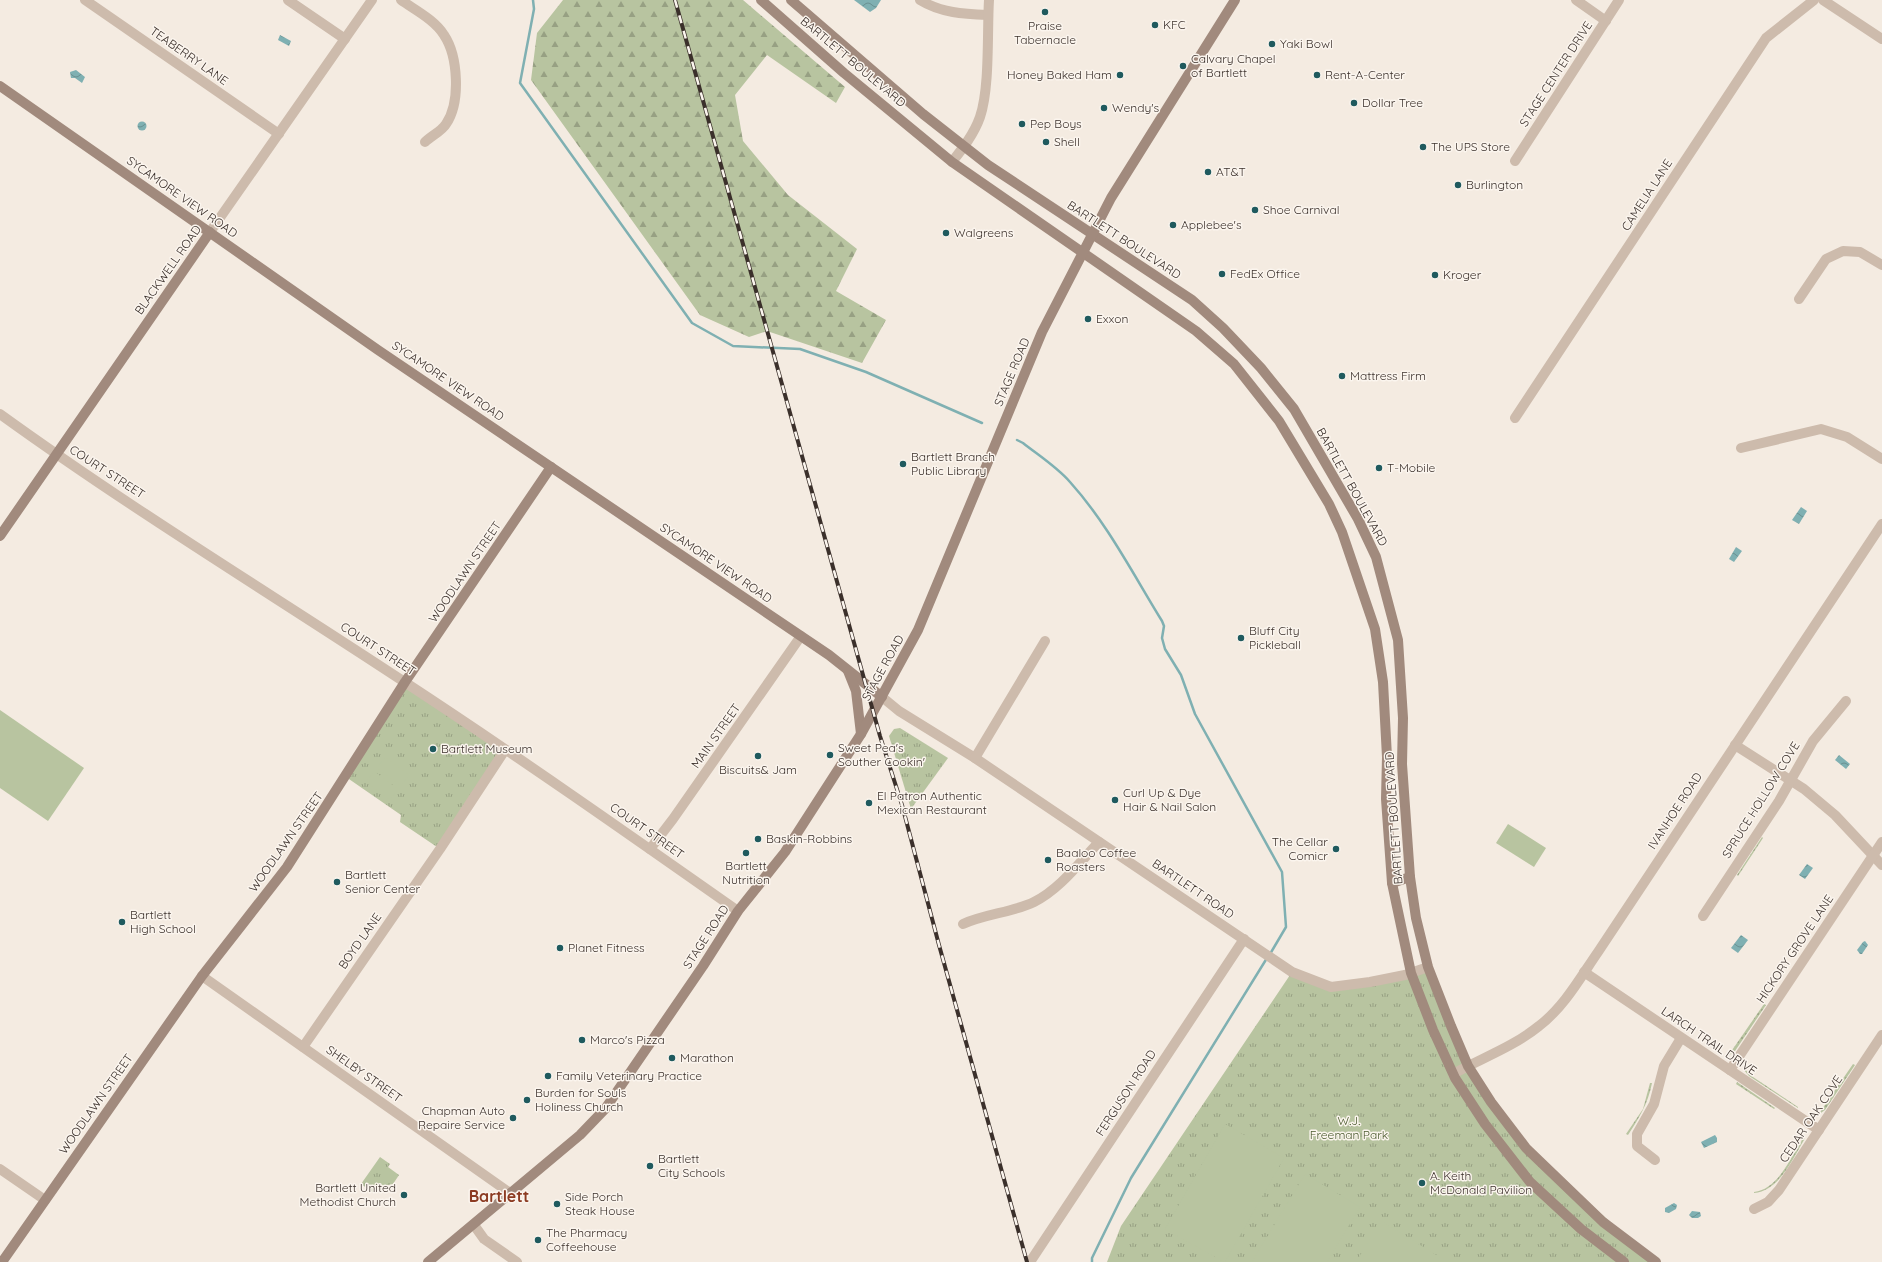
<svg xmlns="http://www.w3.org/2000/svg" width="1882" height="1262" font-family="Quicksand,sans-serif">
  <style>
    .grass { fill: url(#grass-dots) }
    .forest { fill: url(#forest-firs) }
    .park { fill: url(#park-tufts) }
    .garden { fill: #b8c4a0 }
    .water { fill: url(#water-waves) }
    .lines { fill: none; stroke-linecap: round; stroke-linejoin: round }
    .stream { stroke: #7fb0b2; stroke-width: 2.5 }
    .street { stroke: #cdbbac; stroke-width: 10 }
    .secondary { stroke: #a18a7d; stroke-width: 10 }
    .rail-casing { stroke: #3b302b; stroke-width: 4 }
    .rail { stroke: #fbf5ee; stroke-width: 2.5; stroke-dasharray: 8; stroke-linecap: butt }
    .poi-dot { fill: #1f5a5e; stroke: #fbf5ee; stroke-width: 1.5 }
    .labels { text-anchor: middle; stroke-width: 3; stroke-linejoin: round; paint-order: stroke }
    .poi-label { font-size: 12px; fill: #3b302b; stroke: #fbf5ee; text-anchor: start }
    .street-label { font-size: 12px; fill: #3b302b; stroke: #fbf5ee }
    .park-label { font-size: 12px; fill: #4a5a2e; stroke: #fbf5ee }
    .district-label { font-size: 16px; font-weight: bold; fill: #8c3b22; stroke: #fbf5ee }
  </style>
  <defs>
    <pattern id="grass-dots" width="8" height="8" patternUnits="userSpaceOnUse"><rect width="8" height="8" fill="#b8c4a0"/><path d="M2 2h.1M6 6h.1" fill="none" stroke="#97a083" stroke-width="1.8" stroke-linecap="round"/></pattern>
    <pattern id="forest-firs" width="22" height="20" patternUnits="userSpaceOnUse"><rect width="22" height="20" fill="#b8c4a0"/><path d="M5 1l3.5 6h-7zM16 11l3.5 6h-7z" fill="#97a083"/></pattern>
    <pattern id="park-tufts" width="24" height="20" patternUnits="userSpaceOnUse"><rect width="24" height="20" fill="#b8c4a0"/><path d="M3 7l-1-3M5 7V3M7 7l1-3M15 17l-1-3M17 17v-4M19 17l1-3" fill="none" stroke="#97a083"/></pattern>
    <pattern id="water-waves" width="16" height="10" patternUnits="userSpaceOnUse"><rect width="16" height="10" fill="#7fb0b2"/><path d="M0 5q4-4 8 0t8 0" fill="none" stroke="#699091"/></pattern>
  </defs>
  <rect width="100%" height="100%" fill="#f4ebe1"/>
  <g class="grass">
    <path d="M 1762,837 L 1763,838 L 1738,876 L 1737,875 Z"/>
    <path d="M 1764,1004 L 1766,1005 L 1735,1051 L 1728,1056 Z"/>
    <path d="M 1853,1064 L 1855,1065 L 1825,1110 L 1818,1115 Z"/>
    <path d="M 1745,1069 L 1750,1075 L 1798,1107 L 1798,1108 L 1749,1076 L 1744,1070 Z"/>
    <path d="M 1737,1082 L 1775,1108 L 1774,1109 L 1736,1084 Z"/>
    <path d="M 1650,1083 L 1652,1083 C 1648,1104 1639,1118 1628,1135 L 1626,1134 L 1643,1109 Z"/>
    <path d="M 1804,1135 L 1805,1135 L 1804,1140 C 1792,1160 1779,1191 1754,1193 L 1754,1192 C 1778,1189 1789,1160 1801,1142 Z"/>
  </g>
  <path class="forest" d="M 563,0 L 743,0 L 845,87 L 836,103 L 767,55 L 735,95 L 743,141 L 788,195 L 857,249 L 836,291 L 886,320 L 862,363 L 767,331 L 749,337 L 700,315 L 531,80 L 537,33 Z"/>
  <g class="park">
    <path d="M 405,682 L 505,750 L 440,849 L 400,822 L 401,815 L 346,777 Z"/>
    <path d="M 900,728 L 948,758 L 911,809 L 889,736 L 894,729 Z"/>
    <path d="M 1428,967 L 1468,1066 L 1526,1148 L 1656,1262 L 1107,1262 L 1121,1226 L 1292,972 L 1331,987 Z"/>
    <path d="M 380,1157 L 390,1164 L 388,1167 L 399,1175 L 393,1184 L 378,1187 L 374,1193 L 361,1184 Z"/>
  </g>
  <g class="garden">
    <path d="M 0,710 L 84,768 L 48,821 L 0,788 Z"/>
    <path d="M 385,757 L 409,775 L 401,786 L 377,768 Z"/>
    <path d="M 374,771 L 398,789 L 390,800 L 366,782 Z"/>
    <path d="M 1508,824 L 1546,848 L 1534,867 L 1496,843 Z"/>
    <path d="M 1225,1124 L 1284,1158 L 1225,1262 L 1224,1262 L 1165,1229 Z"/>
    <path d="M 1305,1174 L 1360,1207 L 1327,1262 L 1252,1262 Z"/>
    <path d="M 1381,1221 L 1438,1256 L 1435,1262 L 1356,1262 Z"/>
  </g>
  <g class="water">
    <path d="M 854,0 L 881,0 L 876,8 L 870,12 Z"/>
    <path d="M 280,35 L 291,41 L 289,46 L 278,40 Z"/>
    <path d="M 76,70 L 85,77 L 82,83 L 75,78 L 71,78 L 70,72 Z"/>
    <circle cx="142" cy="126" r="4.5"/>
    <path d="M 1801,507 L 1807,511 L 1799,524 L 1792,520 Z"/>
    <path d="M 1736,547 L 1742,551 L 1734,562 L 1729,559 Z"/>
    <path d="M 1839,755 L 1850,764 L 1846,769 L 1835,760 Z"/>
    <path d="M 1807,864 L 1813,868 L 1805,879 L 1799,875 Z"/>
    <path d="M 1741,935 L 1748,940 L 1738,953 L 1731,948 Z"/>
    <path d="M 1865,941 L 1868,945 L 1862,954 L 1860,954 L 1857,950 L 1863,942 Z"/>
    <path d="M 1715,1135 L 1717,1138 L 1717,1142 L 1704,1148 L 1701,1142 Z"/>
    <path d="M 1674,1203 L 1677,1205 L 1676,1209 L 1669,1213 L 1665,1212 L 1665,1208 Z"/>
    <path d="M 1692,1211 L 1700,1212 L 1701,1216 L 1698,1218 L 1692,1218 L 1689,1215 Z"/>
  </g>
  <g class="lines">
    <g class="stream">
      <path d="M 533,0 L 534,9 L 520,83 L 692,323 L 733,346 L 800,349 L 866,372 L 982,423"/>
      <path d="M 1017,440 L 1023,443 C 1038,455 1057,467 1070,482 C 1107,523 1133,574 1162,621 L 1164,626 L 1162,638 L 1165,649 L 1181,675 L 1195,714 L 1282,872 L 1286,927 L 1270,954"/>
      <path d="M 1092,1262 L 1092,1258 L 1131,1178 L 1267,958"/>
    </g>
    <g class="street">
      <path d="M 85,0 L 279,134"/>
      <path d="M 288,0 L 345,39"/>
      <path d="M 401,0 C 415,10 435,20 444,35 C 458,56 461,102 446,124 C 442,131 431,136 425,142"/>
      <path d="M 920,0 C 941,13 964,14 988,15"/>
      <path d="M 1576,0 L 1606,21"/>
      <path d="M 1823,0 L 1882,39"/>
      <path d="M 1515,161 L 1619,0"/>
      <path d="M 952,162 C 963,148 974,134 980,117 C 990,88 987,32 989,0"/>
      <path d="M 210,232 L 372,0"/>
      <path d="M 1799,299 L 1826,259 L 1843,251 L 1860,252 L 1882,265"/>
      <path d="M 0,414 C 130,508 268,592 403,681 C 516,755 627,833 738,911"/>
      <path d="M 1515,418 L 1766,38 L 1814,0"/>
      <path d="M 1741,448 L 1821,429 L 1847,437 L 1882,459"/>
      <path d="M 882,697 L 899,711 L 975,758 L 1292,972 L 1331,987 L 1370,982 L 1405,975 L 1428,967"/>
      <path d="M 1735,745 L 1804,789 L 1835,815 L 1882,865"/>
      <path d="M 975,758 L 1045,641"/>
      <path d="M 650,849 L 673,819 L 801,636"/>
      <path d="M 1703,916 L 1779,801 L 1813,741 L 1846,701"/>
      <path d="M 963,924 C 985,914 1014,912 1034,902 C 1060,889 1079,863 1099,842"/>
      <path d="M 1584,972 L 1819,1130"/>
      <path d="M 202,976 L 510,1193"/>
      <path d="M 303,1047 L 440,849 L 505,750"/>
      <path d="M 1730,1070 L 1882,842"/>
      <path d="M 1453,1074 C 1482,1058 1513,1047 1539,1026 C 1564,1007 1580,978 1598,952 L 1882,524"/>
      <path d="M 1655,1160 L 1637,1146 L 1637,1134 L 1654,1104 L 1664,1066 L 1681,1038"/>
      <path d="M 0,1169 L 45,1200"/>
      <path d="M 1754,1209 L 1768,1202 L 1779,1190 L 1882,1035"/>
      <path d="M 474,1225 L 484,1239 L 517,1262"/>
      <path d="M 1030,1262 L 1244,939"/>
    </g>
    <g class="secondary">
      <path d="M 761,0 L 844,73 L 952,162 L 1196,331 L 1234,364 L 1279,421 L 1329,504 L 1342,532 L 1375,629 L 1383,682 L 1387,757 L 1386,799 L 1392,883 L 1411,973 L 1433,1030 L 1455,1078 L 1485,1124 L 1530,1182 L 1581,1229 L 1624,1262"/>
      <path d="M 791,0 L 923,114 L 988,165 L 1192,300 L 1223,328 L 1261,368 L 1294,409 L 1358,519 L 1376,557 L 1398,640 L 1403,718 L 1402,764 L 1410,877 L 1416,918 L 1428,967 L 1451,1026 L 1468,1066 L 1491,1102 L 1526,1148 L 1603,1222 L 1656,1262"/>
      <path d="M 0,86 L 378,350 L 829,655 L 882,697"/>
      <path d="M 0,536 L 210,232"/>
      <path d="M 848,671 L 856,691 L 861,734"/>
      <path d="M 1392,883 L 1410,877"/>
      <path d="M 2,1262 L 202,976 L 287,867 L 405,682 L 551,467"/>
      <path d="M 428,1262 L 580,1135 L 605,1109 L 703,966 L 738,911 L 785,852 L 861,734 L 918,630 L 1042,332 L 1111,198 L 1235,0"/>
    </g>
    <g class="rail-casing">
      <path id="rail" d="M 675,0 L 880,736 L 902,805 L 939,945 L 1027,1262"/>
    </g>
    <use href="#rail" class="rail"/>
  </g>
  <g class="poi-dot">
    <circle cx="1045" cy="12" r="4"/>
    <circle cx="1155" cy="25" r="4"/>
    <circle cx="1272" cy="44" r="4"/>
    <circle cx="1183" cy="66" r="4"/>
    <circle cx="1120" cy="75" r="4"/>
    <circle cx="1317" cy="75" r="4"/>
    <circle cx="1354" cy="103" r="4"/>
    <circle cx="1104" cy="108" r="4"/>
    <circle cx="1022" cy="124" r="4"/>
    <circle cx="1046" cy="142" r="4"/>
    <circle cx="1423" cy="147" r="4"/>
    <circle cx="1208" cy="172" r="4"/>
    <circle cx="1458" cy="185" r="4"/>
    <circle cx="1255" cy="210" r="4"/>
    <circle cx="1173" cy="225" r="4"/>
    <circle cx="946" cy="233" r="4"/>
    <circle cx="1222" cy="274" r="4"/>
    <circle cx="1435" cy="275" r="4"/>
    <circle cx="1088" cy="319" r="4"/>
    <circle cx="1342" cy="376" r="4"/>
    <circle cx="903" cy="464" r="4"/>
    <circle cx="1379" cy="468" r="4"/>
    <circle cx="1241" cy="638" r="4"/>
    <circle cx="433" cy="749" r="4"/>
    <circle cx="830" cy="755" r="4"/>
    <circle cx="758" cy="756" r="4"/>
    <circle cx="1115" cy="800" r="4"/>
    <circle cx="869" cy="803" r="4"/>
    <circle cx="758" cy="839" r="4"/>
    <circle cx="1336" cy="849" r="4"/>
    <circle cx="746" cy="853" r="4"/>
    <circle cx="1048" cy="860" r="4"/>
    <circle cx="337" cy="882" r="4"/>
    <circle cx="122" cy="922" r="4"/>
    <circle cx="560" cy="948" r="4"/>
    <circle cx="582" cy="1040" r="4"/>
    <circle cx="672" cy="1058" r="4"/>
    <circle cx="548" cy="1076" r="4"/>
    <circle cx="527" cy="1100" r="4"/>
    <circle cx="513" cy="1118" r="4"/>
    <circle cx="650" cy="1166" r="4"/>
    <circle cx="1422" cy="1183" r="4"/>
    <circle cx="404" cy="1195" r="4"/>
    <circle cx="557" cy="1204" r="4"/>
    <circle cx="538" cy="1240" r="4"/>
  </g>
  <g class="labels">
    <g class="poi-label">
      <text x="1163" y="29">KFC</text>
      <text x="1045" y="30" text-anchor="middle">Praise<tspan x="1045" dy="14">Tabernacle</tspan></text>
      <text x="1280" y="48">Yaki Bowl</text>
      <text x="1191" y="63">Calvary Chapel<tspan x="1191" dy="14">of Bartlett</tspan></text>
      <text x="1112" y="79" text-anchor="end">Honey Baked Ham</text>
      <text x="1325" y="79">Rent-A-Center</text>
      <text x="1362" y="107">Dollar Tree</text>
      <text x="1112" y="112">Wendy's</text>
      <text x="1030" y="128">Pep Boys</text>
      <text x="1054" y="146">Shell</text>
      <text x="1431" y="151">The UPS Store</text>
      <text x="1216" y="176">AT&amp;T</text>
      <text x="1466" y="189">Burlington</text>
      <text x="1263" y="214">Shoe Carnival</text>
      <text x="1181" y="229">Applebee's</text>
      <text x="954" y="237">Walgreens</text>
      <text x="1230" y="278">FedEx Office</text>
      <text x="1443" y="279">Kroger</text>
      <text x="1096" y="323">Exxon</text>
      <text x="1350" y="380">Mattress Firm</text>
      <text x="911" y="461">Bartlett Branch<tspan x="911" dy="14">Public Library</tspan></text>
      <text x="1387" y="472">T-Mobile</text>
      <text x="1249" y="635">Bluff City<tspan x="1249" dy="14">Pickleball</tspan></text>
      <text x="838" y="752">Sweet Pea's<tspan x="838" dy="14">Souther Cookin'</tspan></text>
      <text x="441" y="753">Bartlett Museum</text>
      <text x="758" y="774" text-anchor="middle">Biscuits&amp; Jam</text>
      <text x="1123" y="797">Curl Up &amp; Dye<tspan x="1123" dy="14">Hair &amp; Nail Salon</tspan></text>
      <text x="877" y="800">El Patron Authentic<tspan x="877" dy="14">Mexican Restaurant</tspan></text>
      <text x="766" y="843">Baskin-Robbins</text>
      <text x="1328" y="846" text-anchor="end">The Cellar<tspan x="1328" dy="14">Comicr</tspan></text>
      <text x="1056" y="857">Baaloo Coffee<tspan x="1056" dy="14">Roasters</tspan></text>
      <text x="746" y="870" text-anchor="middle">Bartlett<tspan x="746" dy="14">Nutrition</tspan></text>
      <text x="345" y="879">Bartlett<tspan x="345" dy="14">Senior Center</tspan></text>
      <text x="130" y="919">Bartlett<tspan x="130" dy="14">High School</tspan></text>
      <text x="568" y="952">Planet Fitness</text>
      <text x="590" y="1044">Marco's Pizza</text>
      <text x="680" y="1062">Marathon</text>
      <text x="556" y="1080">Family Veterinary Practice</text>
      <text x="535" y="1097">Burden for Souls<tspan x="535" dy="14">Holiness Church</tspan></text>
      <text x="505" y="1115" text-anchor="end">Chapman Auto<tspan x="505" dy="14">Repaire Service</tspan></text>
      <text x="658" y="1163">Bartlett<tspan x="658" dy="14">City Schools</tspan></text>
      <text x="1430" y="1180">A. Keith<tspan x="1430" dy="14">McDonald Pavilion</tspan></text>
      <text x="396" y="1192" text-anchor="end">Bartlett United<tspan x="396" dy="14">Methodist Church</tspan></text>
      <text x="565" y="1201">Side Porch<tspan x="565" dy="14">Steak House</tspan></text>
      <text x="546" y="1237">The Pharmacy<tspan x="546" dy="14">Coffeehouse</tspan></text>
    </g>
    <g class="street-label">
      <text transform="translate(189 56) rotate(35)" y="4">TEABERRY LANE</text>
      <text transform="translate(853 62) rotate(40)" y="4">BARTLETT BOULEVARD</text>
      <text transform="translate(1556 74) rotate(-57)" y="4">STAGE CENTER DRIVE</text>
      <text transform="translate(1647 195) rotate(-57)" y="4">CAMELIA LANE</text>
      <text transform="translate(182 197) rotate(35)" y="4">SYCAMORE VIEW ROAD</text>
      <text transform="translate(1124 240) rotate(33)" y="4">BARTLETT BOULEVARD</text>
      <text transform="translate(168 270) rotate(-55)" y="4">BLACKWELL ROAD</text>
      <text transform="translate(1012 372) rotate(-67)" y="4">STAGE ROAD</text>
      <text transform="translate(448 381) rotate(34)" y="4">SYCAMORE VIEW ROAD</text>
      <text transform="translate(107 472) rotate(33)" y="4">COURT STREET</text>
      <text transform="translate(1352 487) rotate(61)" y="4">BARTLETT BOULEVARD</text>
      <text transform="translate(716 563) rotate(34)" y="4">SYCAMORE VIEW ROAD</text>
      <text transform="translate(465 572) rotate(-56)" y="4">WOODLAWN STREET</text>
      <text transform="translate(378 649) rotate(33)" y="4">COURT STREET</text>
      <text transform="translate(883 668) rotate(-61)" y="4">STAGE ROAD</text>
      <text transform="translate(716 736) rotate(-55)" y="4">MAIN STREET</text>
      <text transform="translate(1761 800) rotate(-58)" y="4">SPRUCE HOLLOW COVE</text>
      <text transform="translate(1675 811) rotate(-57)" y="4">IVANHOE ROAD</text>
      <text transform="translate(1394 818) rotate(-94)" y="4">BARTLETT BOULEVARD</text>
      <text transform="translate(647 831) rotate(35)" y="4">COURT STREET</text>
      <text transform="translate(286 842) rotate(-55)" y="4">WOODLAWN STREET</text>
      <text transform="translate(1193 889) rotate(34)" y="4">BARTLETT ROAD</text>
      <text transform="translate(706 937) rotate(-57)" y="4">STAGE ROAD</text>
      <text transform="translate(360 941) rotate(-55)" y="4">BOYD LANE</text>
      <text transform="translate(1795 949) rotate(-56)" y="4">HICKORY GROVE LANE</text>
      <text transform="translate(1709 1041) rotate(34)" y="4">LARCH TRAIL DRIVE</text>
      <text transform="translate(364 1074) rotate(35)" y="4">SHELBY STREET</text>
      <text transform="translate(1126 1093) rotate(-57)" y="4">FERGUSON ROAD</text>
      <text transform="translate(96 1104) rotate(-55)" y="4">WOODLAWN STREET</text>
      <text transform="translate(1811 1119) rotate(-56)" y="4">CEDAR OAK COVE</text>
    </g>
    <g class="park-label">
      <text x="1349" y="1125">W.J.<tspan x="1349" dy="14">Freeman Park</tspan></text>
    </g>
    <g class="district-label">
      <text x="499" y="1202">Bartlett</text>
    </g>
  </g>
</svg>
